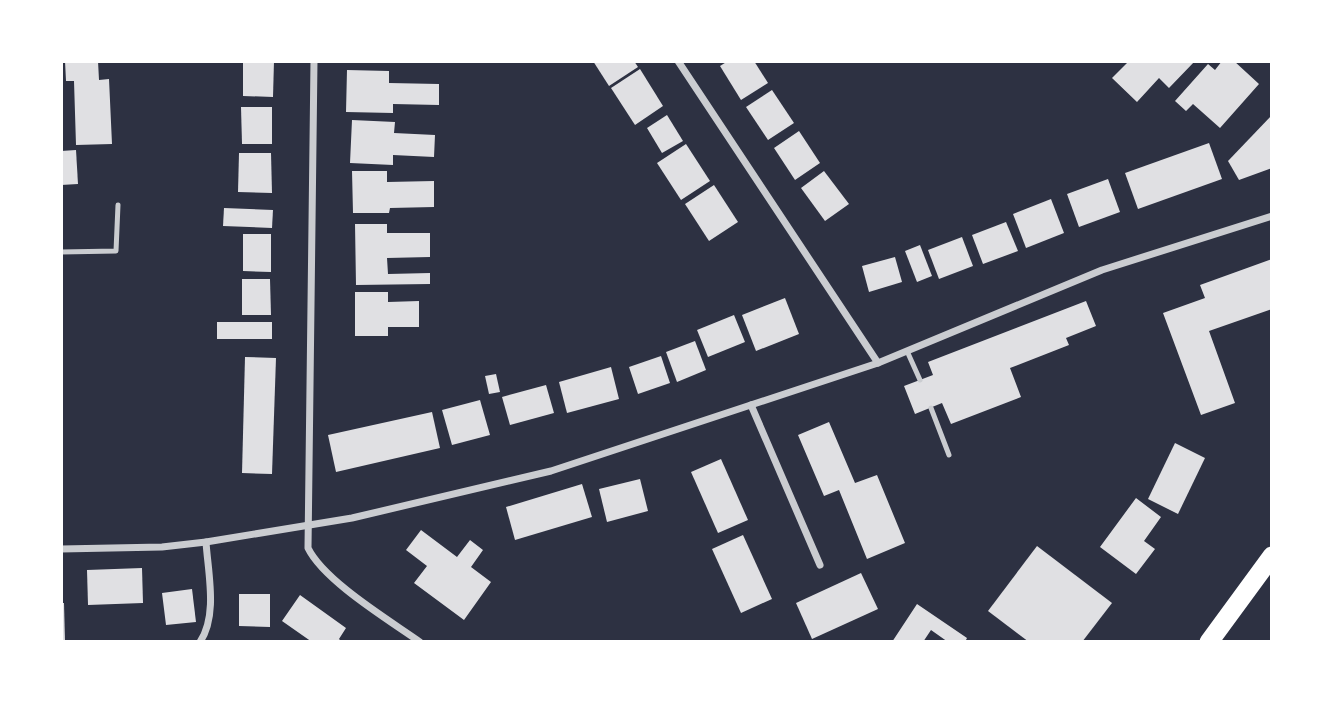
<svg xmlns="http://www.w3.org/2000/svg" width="1333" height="703" font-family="'Sofia Sans Condensed',sans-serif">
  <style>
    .building { fill: #e0e0e3 }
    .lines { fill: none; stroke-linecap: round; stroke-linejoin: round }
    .service { stroke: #caccd0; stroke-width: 5 }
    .minor { stroke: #caccd0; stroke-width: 7 }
    .trunk { stroke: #fff; stroke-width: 19 }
  </style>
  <rect width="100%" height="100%" fill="#2d3142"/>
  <g class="building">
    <path d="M 65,61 L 98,61 L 99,80 L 109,79 L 112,144 L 76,145 L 74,81 L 66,81 Z"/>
    <path d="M 243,61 L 274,61 L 273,97 L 243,96 Z"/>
    <path d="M 593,61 L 634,61 L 638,67 L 609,86 Z"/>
    <path d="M 728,61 L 754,61 L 768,83 L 741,100 L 720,66 Z"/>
    <path d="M 1129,61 L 1195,61 L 1169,88 L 1159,78 L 1137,102 L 1112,78 Z"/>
    <path d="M 1222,61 L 1234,61 L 1259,84 L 1220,128 L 1193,104 L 1186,111 L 1175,101 L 1208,64 L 1215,70 Z"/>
    <path d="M 640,69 L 663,106 L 635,125 L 611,88 Z"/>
    <path d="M 347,70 L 389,71 L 389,83 L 439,84 L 439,105 L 393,104 L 393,113 L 346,112 Z"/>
    <path d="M 772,90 L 794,123 L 768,140 L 746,107 Z"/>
    <path d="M 241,107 L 272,107 L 272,144 L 242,144 Z"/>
    <path d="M 667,115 L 683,141 L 662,153 L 647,128 Z"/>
    <path d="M 1272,115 L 1272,168 L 1239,180 L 1228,161 Z"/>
    <path d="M 352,120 L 395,122 L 394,133 L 435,135 L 434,157 L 393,155 L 393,165 L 350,163 Z"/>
    <path d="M 799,131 L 820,163 L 795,180 L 774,148 Z"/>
    <path d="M 1209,143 L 1222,179 L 1138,209 L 1125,173 Z"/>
    <path d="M 686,144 L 710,181 L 681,200 L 657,163 Z"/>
    <path d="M 76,150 L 78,184 L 61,185 L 61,151 Z"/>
    <path d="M 239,153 L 271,153 L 272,193 L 238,192 Z"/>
    <path d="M 352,171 L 387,171 L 387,182 L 434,181 L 434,207 L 390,208 L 389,213 L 353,213 Z"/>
    <path d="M 824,171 L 849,204 L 825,221 L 801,188 Z"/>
    <path d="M 1108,179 L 1120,212 L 1079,227 L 1067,194 Z"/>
    <path d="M 714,185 L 738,222 L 709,241 L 685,204 Z"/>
    <path d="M 1051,199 L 1064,233 L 1026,248 L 1013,214 Z"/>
    <path d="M 224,208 L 273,210 L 272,228 L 223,226 Z"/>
    <path d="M 1006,222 L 1018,251 L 983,264 L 972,235 Z"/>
    <path d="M 355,224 L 387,224 L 387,233 L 430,233 L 430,257 L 387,258 L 388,274 L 430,273 L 430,284 L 356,285 Z"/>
    <path d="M 243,234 L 271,234 L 271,272 L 243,271 Z"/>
    <path d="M 962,237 L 973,266 L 939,279 L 928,250 Z"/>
    <path d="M 920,245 L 932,276 L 917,282 L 905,251 Z"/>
    <path d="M 895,257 L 902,282 L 869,292 L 862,266 Z"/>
    <path d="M 1272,259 L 1272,309 L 1209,331 L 1235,403 L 1201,415 L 1163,313 L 1205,298 L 1200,285 Z"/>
    <path d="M 242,279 L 270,279 L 271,315 L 242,315 Z"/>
    <path d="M 355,292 L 388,292 L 388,302 L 419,301 L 419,327 L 388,327 L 388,336 L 355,336 Z"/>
    <path d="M 785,298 L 799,334 L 756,351 L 742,315 Z"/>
    <path d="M 1086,301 L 1096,326 L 1066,338 L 1069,345 L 1010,368 L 1021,397 L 951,424 L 942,403 L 915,414 L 904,386 L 933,375 L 928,362 Z"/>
    <path d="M 734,315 L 745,342 L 708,357 L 697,330 Z"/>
    <rect x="217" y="322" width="55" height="17"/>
    <path d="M 695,341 L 706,370 L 677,382 L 666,352 Z"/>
    <path d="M 661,356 L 670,383 L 638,394 L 629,367 Z"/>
    <path d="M 245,357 L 276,358 L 272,474 L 242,473 Z"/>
    <path d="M 611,367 L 619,399 L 567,413 L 559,382 Z"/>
    <path d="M 496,374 L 500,392 L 489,394 L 485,376 Z"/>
    <path d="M 546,385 L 554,413 L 510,425 L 502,397 Z"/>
    <path d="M 480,400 L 490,435 L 452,445 L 442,410 Z"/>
    <path d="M 432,412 L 440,448 L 336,472 L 328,435 Z"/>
    <path d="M 829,422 L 855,483 L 877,475 L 905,543 L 867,559 L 839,490 L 824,496 L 798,435 Z"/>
    <path d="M 1175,443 L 1205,458 L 1178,514 L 1148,499 Z"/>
    <path d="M 721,459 L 748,520 L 718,533 L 691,472 Z"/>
    <path d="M 640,479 L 648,511 L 607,522 L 599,489 Z"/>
    <path d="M 582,484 L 592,517 L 515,540 L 506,507 Z"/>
    <path d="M 1136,498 L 1161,517 L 1144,541 L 1155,549 L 1136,574 L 1100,547 Z"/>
    <path d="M 421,530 L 457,557 L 470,540 L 483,550 L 471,567 L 491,582 L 464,620 L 414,583 L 427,566 L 406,550 Z"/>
    <path d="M 743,535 L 772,599 L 741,613 L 712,549 Z"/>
    <path d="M 1037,546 L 1112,603 L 1082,642 L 1029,642 L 988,611 Z"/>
    <path d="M 142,568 L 143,603 L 88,605 L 87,570 Z"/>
    <path d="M 861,573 L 878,609 L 812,639 L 796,603 Z"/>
    <path d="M 192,589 L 196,622 L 166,625 L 162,593 Z"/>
    <path d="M 239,594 L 270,594 L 270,627 L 239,626 Z"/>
    <path d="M 300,595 L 346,628 L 339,639 L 342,642 L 312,642 L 282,621 Z"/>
    <path d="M 61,603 L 64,603 L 65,642 L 61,642 Z"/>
    <path d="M 917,604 L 967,638 L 965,642 L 948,642 L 931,630 L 923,642 L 892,642 Z"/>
  </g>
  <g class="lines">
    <g class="service">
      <path d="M 61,252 L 116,251 L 118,205"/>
      <path d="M 907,351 L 920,380"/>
      <path d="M 931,408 L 949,455"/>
    </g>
    <g class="minor">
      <path d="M 314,61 L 308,548 C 324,581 389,620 420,642"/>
      <path d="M 678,61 L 878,363"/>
      <path d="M 751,405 L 820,565"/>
      <path d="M 61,549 L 162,547 L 206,542 L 352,518 L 551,471 L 878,363 L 1102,270 L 1272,216"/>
      <path d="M 200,642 C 218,615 208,573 206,542"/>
    </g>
    <path class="trunk" d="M 1209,642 L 1272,556"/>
  </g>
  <rect width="1333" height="703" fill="none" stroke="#ffffff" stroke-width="126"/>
</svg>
